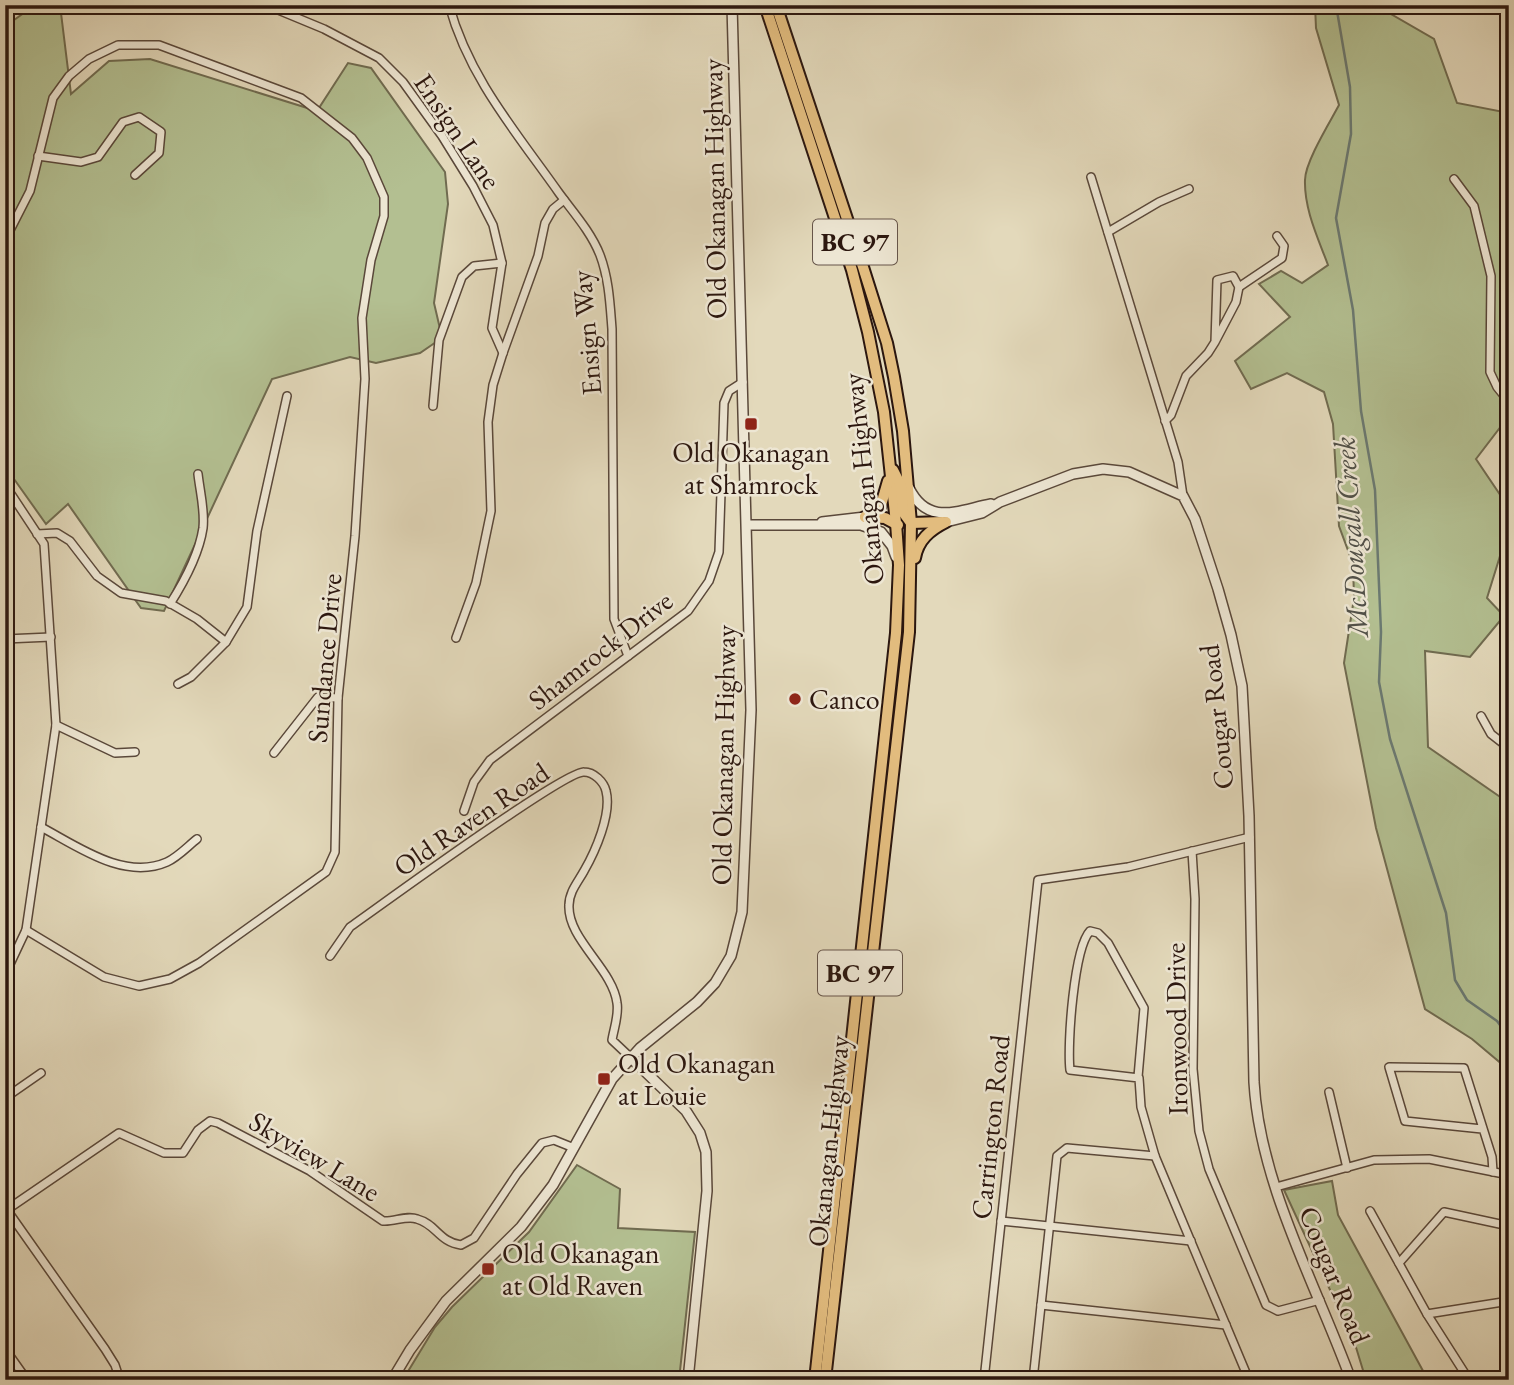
<svg xmlns="http://www.w3.org/2000/svg" width="1514" height="1385" font-family="'EB Garamond',serif">
  <style>
    .green { fill: #b3bf91; stroke: #706b50; stroke-width: 2 }
    .lines { fill: none; stroke-linecap: round; stroke-linejoin: round }
    .stream { stroke: #6b7971; stroke-width: 2.5 }
    .minor-casing { stroke: #5a483a; stroke-width: 10 }
    .tertiary-casing { stroke: #5a483a; stroke-width: 12 }
    .trunk-casing { stroke: #2c170f; stroke-width: 14 }
    .minor { stroke: #ede6d3; stroke-width: 7 }
    .tertiary { stroke: #ede6d3; stroke-width: 9 }
    .trunk { stroke: #e2bc7e; stroke-width: 10 }
    .poi-dot { fill: #8f2418; stroke: #ede6d3; stroke-width: 2.5 }
    .labels { text-anchor: middle; stroke-width: 5; stroke-linejoin: round; paint-order: stroke }
    .shield { fill: #ede6d3; stroke: #66554a; stroke-width: 2 }
    .shield-label { font-size: 26px; font-weight: bold; fill: #2c170f }
    .street-label { font-size: 28px; fill: #2c170f; stroke: #ede6d3 }
    .poi-label { font-size: 28px; fill: #2c170f; stroke: #ede6d3; text-anchor: start }
    .water-label { font-size: 30px; font-style: italic; fill: #515048; stroke: #ede6d3 }
  </style>
  <rect width="100%" height="100%" fill="#e3d9bb"/>
  <filter id="stains"><feTurbulence type="fractalNoise" baseFrequency=".00286" numOctaves="4"/><feColorMatrix values="0 0 0 0 .2 0 0 0 0 .09 0 0 0 0 .02 0 0 0 .5 -.17"/></filter>
  <radialGradient id="worn" r=".72"><stop offset=".6" stop-color="#630" stop-opacity="0"/><stop offset="1" stop-color="#630" stop-opacity=".3"/></radialGradient>
  <g class="green">
    <path d="M 35,5 L 60,5 L 71,94 L 109,61 L 150,59 L 317,111 L 348,63 L 371,68 L 445,172 L 448,204 L 434,303 L 441,333 L 439,340 L 420,353 L 376,363 L 350,357 L 272,379 L 164,611 L 141,608 L 68,504 L 46,524 L 14,479 L 13,471 L 5,458 L 10,436 L 5,431 L 5,17 L 9,14 L 7,25 Z"/>
    <path d="M 1315,5 L 1387,5 L 1391,14 L 1434,39 L 1457,103 L 1509,113 L 1509,428 L 1502,425 L 1476,459 L 1509,508 L 1509,527 L 1487,598 L 1504,616 L 1470,657 L 1425,651 L 1428,747 L 1506,801 L 1509,843 L 1509,1070 L 1472,1039 L 1425,1009 L 1376,828 L 1344,663 L 1354,598 L 1353,564 L 1339,526 L 1333,424 L 1324,392 L 1287,373 L 1251,389 L 1235,361 L 1290,317 L 1259,284 L 1281,271 L 1302,283 L 1328,265 C 1318,238 1304,209 1305,180 C 1305,162 1330,122 1339,105 L 1316,28 Z"/>
    <path d="M 577,1165 L 620,1189 L 618,1228 L 695,1232 L 679,1380 L 407,1380 L 407,1373 L 435,1327 L 452,1307 L 529,1232 Z"/>
    <path d="M 1332,1181 L 1338,1215 L 1428,1380 L 1366,1380 L 1355,1344 L 1284,1190 Z"/>
  </g>
  <g class="lines">
    <path class="stream" d="M 1336,5 L 1350,87 L 1351,134 L 1336,218 L 1353,310 L 1361,411 L 1375,490 L 1381,632 L 1379,682 L 1390,739 L 1446,913 L 1455,980 L 1467,1000 L 1497,1021 L 1509,1037"/>
    <g class="minor-casing">
      <g id="minor">
        <path d="M 266,5 L 324,29 L 379,58 L 403,82 L 442,136 L 473,186 L 493,225 L 502,263 L 492,328 L 503,353"/>
        <path d="M 449,5 C 469,78 516,132 559,193 C 573,212 591,232 600,255 C 609,279 610,304 612,329 L 614,619 L 628,656"/>
        <path d="M 1455,7 L 1470,8 L 1479,5"/>
        <path d="M 38,156 L 81,162 L 98,157 L 123,122 L 139,117 L 161,132 L 159,153 L 135,175"/>
        <path d="M 1091,177 L 1178,462 L 1183,496"/>
        <path d="M 1454,179 L 1474,206 L 1491,276 L 1490,372 L 1497,387 L 1509,402"/>
        <path d="M 1108,232 L 1159,202 L 1189,189"/>
        <path d="M 5,240 L 30,191 L 53,98 L 69,76 L 89,59 L 118,45 L 159,45 L 301,98 L 352,138 L 367,158 L 384,197 L 384,216 L 371,260 L 362,318 L 365,379 L 355,536 L 338,698 L 335,852 L 326,872 L 199,963 L 170,979 L 139,986 L 104,977 L 26,930"/>
        <path d="M 1239,287 L 1282,258 L 1284,246 L 1277,236"/>
        <path d="M 433,406 L 439,340 L 462,277 L 474,266 L 502,263"/>
        <path d="M 1165,421 L 1171,415 L 1186,376 L 1208,353 L 1215,342 L 1217,280 L 1233,276 L 1239,287 L 1236,302 L 1215,342"/>
        <path d="M 5,485 L 44,544 L 56,725 L 26,930 L 10,964 L 5,968"/>
        <path d="M 37,534 L 57,533 L 70,541 L 97,576 L 121,593 L 166,601 L 197,619 L 226,642"/>
        <path d="M 170,604 C 184,582 199,555 203,528 C 205,510 200,492 198,474"/>
        <path d="M 456,638 L 476,583 L 491,511 L 488,422 L 493,385 L 503,353 L 538,256 L 545,223 L 553,209 L 564,200"/>
        <path d="M 5,639 L 51,637"/>
        <path d="M 178,684 L 191,677 L 226,642 L 247,607 L 257,531 L 287,396"/>
        <path d="M 1481,716 L 1491,734 L 1509,748"/>
        <path d="M 56,725 L 115,753 L 135,752"/>
        <path d="M 274,753 L 318,697 L 338,698"/>
        <path d="M 464,811 L 474,782 L 490,760 L 688,611 L 709,581 L 719,552 L 724,403 L 729,391 L 743,382"/>
        <path d="M 41,827 C 77,846 124,881 167,862 C 178,857 188,846 197,839"/>
        <path d="M 1192,851 L 1195,899 L 1193,1069 L 1199,1131 L 1209,1169 L 1266,1305 L 1278,1311 L 1320,1300"/>
        <path d="M 330,956 L 350,927 C 380,906 564,771 584,772 C 594,772 604,782 606,791 C 612,814 595,852 584,871 C 578,882 569,892 569,905 C 567,939 613,969 617,1003 C 619,1015 614,1028 612,1040 L 630,1057"/>
        <path d="M 1138,1077 L 1144,1008 L 1108,943 L 1098,933 L 1090,931 C 1074,948 1067,1044 1070,1070 L 1139,1078 L 1141,1107 L 1155,1156 L 1249,1380"/>
        <path d="M 1329,1092 L 1347,1168"/>
        <path d="M 5,1098 L 41,1073"/>
        <path d="M 1482,1129 L 1405,1121 L 1389,1067 L 1464,1068 L 1492,1157 L 1493,1172"/>
        <path d="M 1276,1187 L 1374,1160 L 1429,1159 L 1509,1175"/>
        <path d="M 7,1210 L 105,1349 L 115,1365 L 120,1380"/>
        <path d="M 5,1211 L 119,1133 L 164,1153 L 183,1153 L 198,1130 L 210,1121 L 218,1123 L 310,1171 L 383,1221 C 394,1222 407,1215 417,1219 C 436,1224 439,1242 461,1245 L 474,1238 L 517,1174 L 542,1143 L 554,1140 L 574,1148"/>
        <path d="M 1370,1211 L 1427,1314 L 1469,1380"/>
        <path d="M 1001,1221 L 1191,1241"/>
        <path d="M 1399,1263 L 1444,1212 L 1509,1226"/>
        <path d="M 1041,1305 L 1226,1325"/>
        <path d="M 1427,1314 L 1509,1301"/>
        <path d="M 5,1349 L 27,1380"/>
        <path d="M 984,1380 L 1038,880 L 1128,867 L 1250,837"/>
        <path d="M 1033,1380 L 1057,1156 L 1067,1148 L 1155,1156"/>
      </g>
    </g>
    <g class="tertiary-casing">
      <g id="tertiary">
        <path d="M 909,488 C 928,527 959,510 991,504"/>
        <path d="M 822,522 L 865,517"/>
        <path d="M 946,522 L 982,513 L 1000,502 L 1073,474 L 1103,469 L 1129,472 L 1183,496 L 1195,519 L 1218,589 L 1231,635 L 1242,686 L 1249,816 L 1254,1082 C 1260,1185 1316,1284 1351,1380"/>
        <path d="M 747,525 L 861,525 L 881,532 L 892,546 L 896,557"/>
        <path d="M 630,1057 L 686,1111 L 700,1133 L 706,1152 L 707,1191 L 688,1380"/>
        <path d="M 392,1380 L 410,1350 L 446,1301 L 521,1227 L 553,1185 L 612,1079 L 640,1048 L 697,1002 L 715,983 L 731,956 L 742,912 L 751,710 L 732,5"/>
      </g>
    </g>
    <g class="trunk-casing">
      <g id="trunk">
        <path d="M 765,5 L 852,270 L 868,332 L 884,412 L 896,523 L 899,565 L 896,633 L 815,1380"/>
        <path d="M 776,5 L 863,267 L 887,343 L 894,377 L 903,431 L 911,523 L 909,632 L 825,1380"/>
        <path d="M 893,470 L 901,486 L 903,512 L 911,523"/>
        <path d="M 865,517 L 885,518 L 898,525"/>
        <path d="M 865,517 L 881,505 L 888,481"/>
        <path d="M 911,523 L 943,522"/>
        <path d="M 915,558 C 918,540 930,530 946,522"/>
      </g>
    </g>
    <use href="#minor" class="minor"/>
    <use href="#tertiary" class="tertiary"/>
    <use href="#trunk" class="trunk"/>
  </g>
  <g class="poi-dot">
    <rect x="744" y="417" width="14" height="14" rx="3.5"/>
    <circle cx="795" cy="699" r="7"/>
    <rect x="597" y="1072" width="14" height="14" rx="3.5"/>
    <rect x="481" y="1262" width="14" height="14" rx="3.5"/>
  </g>
  <g class="labels">
    <g class="shield">
      <rect x="813" y="219.5" width="84" height="45" rx="5"/>
      <rect x="818" y="950.5" width="84" height="45" rx="5"/>
    </g>
    <g class="shield-label">
      <text x="855" y="251">BC 97</text>
      <text x="860" y="982">BC 97</text>
    </g>
    <g class="street-label">
      <text transform="translate(458 131) rotate(56)" y="10">Ensign Lane</text>
      <text transform="translate(714 189) rotate(-91)" y="10">Old Okanagan Highway</text>
      <text transform="translate(586 333) rotate(-95)" y="10">Ensign Way</text>
      <text transform="translate(863 479) rotate(-96)" y="10">Okanagan Highway</text>
      <text transform="translate(600 650) rotate(-38)" y="10">Shamrock Drive</text>
      <text transform="translate(324 658) rotate(-85)" y="10">Sundance Drive</text>
      <text transform="translate(1216 717) rotate(-96)" y="10">Cougar Road</text>
      <text transform="translate(723 755) rotate(-89)" y="10">Old Okanagan Highway</text>
      <text transform="translate(471 819) rotate(-34)" y="10">Old Raven Road</text>
      <text transform="translate(1176 1029) rotate(-91)" y="10">Ironwood Drive</text>
      <text transform="translate(990 1127) rotate(-84)" y="10">Carrington Road</text>
      <text transform="translate(828 1141) rotate(-84)" y="10">Okanagan Highway</text>
      <text transform="translate(315 1156) rotate(31)" y="10">Skyview Lane</text>
      <text transform="translate(1335 1275) rotate(68)" y="10">Cougar Road</text>
    </g>
    <g class="poi-label">
      <text x="751" y="462" text-anchor="middle">Old Okanagan<tspan x="751" dy="32">at Shamrock</tspan></text>
      <text x="809" y="709">Canco</text>
      <text x="618" y="1073">Old Okanagan<tspan x="618" dy="32">at Louie</tspan></text>
      <text x="502" y="1263">Old Okanagan<tspan x="502" dy="32">at Old Raven</tspan></text>
    </g>
    <g class="water-label">
      <text transform="translate(1351 537) rotate(-94)" y="10">McDougall Creek</text>
    </g>
  </g>
  <rect width="1514" height="1385" fill="none" stroke="#e3d9bb" stroke-width="28"/>
  <rect x="7" y="7" width="1500" height="1371" fill="none" stroke="#2c170f" stroke-width="3.5"/>
  <rect x="14" y="14" width="1486" height="1357" fill="none" stroke="#2c170f" stroke-width="2"/>
  <rect width="100%" height="100%" filter="url(#stains)"/>
  <rect width="100%" height="100%" fill="url(#worn)"/>
</svg>
